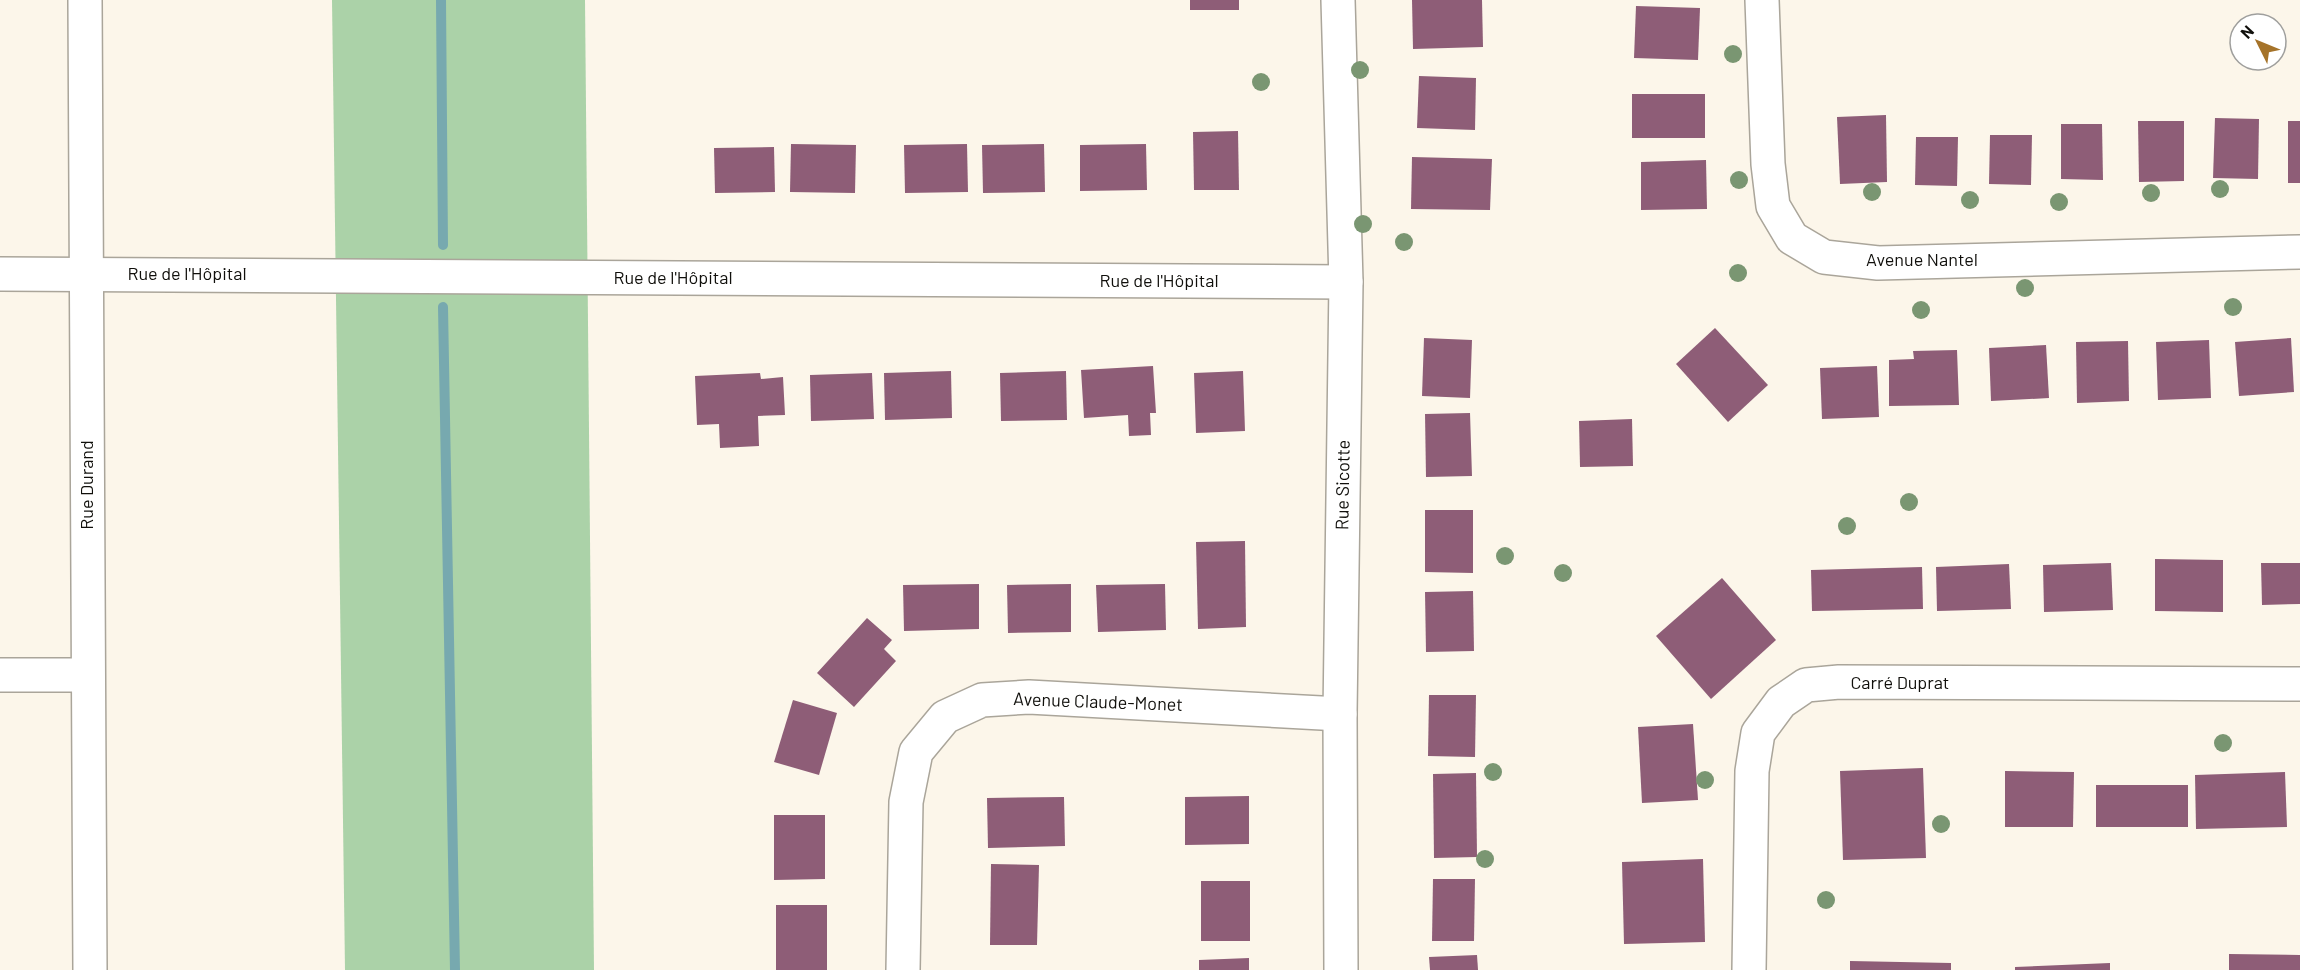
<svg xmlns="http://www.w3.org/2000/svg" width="2300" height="970" font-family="Barlow,sans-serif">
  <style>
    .green { fill: #abd2a8 }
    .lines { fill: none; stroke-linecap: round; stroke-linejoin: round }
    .stream { stroke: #77a9af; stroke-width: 10 }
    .building { fill: #8e5d77 }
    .minor-casing { stroke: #aaa59a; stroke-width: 36 }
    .minor { stroke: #fff; stroke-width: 33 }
    .tree { fill: #7a9672 }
    .labels { text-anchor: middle; stroke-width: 6; stroke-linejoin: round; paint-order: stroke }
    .street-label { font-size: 18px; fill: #100f0b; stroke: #fff }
  </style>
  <rect width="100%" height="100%" fill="#fcf6ea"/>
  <path class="green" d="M 332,0 L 585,0 L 594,970 L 345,970 Z"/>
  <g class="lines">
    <g class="stream">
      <path d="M 441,0 L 443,245"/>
      <path d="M 443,307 L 455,970"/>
    </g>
  </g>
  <g class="building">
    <rect x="1190" y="0" width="49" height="10"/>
    <path d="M 1412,0 L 1482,0 L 1483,47 L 1413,49 Z"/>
    <path d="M 1636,6 L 1700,8 L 1698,60 L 1634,58 Z"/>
    <path d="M 1419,76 L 1476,78 L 1475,130 L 1417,128 Z"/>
    <rect x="1632" y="94" width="73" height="44"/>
    <path d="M 1886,115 L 1887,182 L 1840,184 L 1837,117 Z"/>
    <path d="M 2215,118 L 2259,119 L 2258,179 L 2213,178 Z"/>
    <path d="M 2138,121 L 2184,121 L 2184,181 L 2139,182 Z"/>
    <rect x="2288" y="121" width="12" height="62"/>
    <path d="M 2061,124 L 2102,124 L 2103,180 L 2061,179 Z"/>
    <path d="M 1238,131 L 1239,190 L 1194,190 L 1193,132 Z"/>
    <path d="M 1990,135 L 2032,135 L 2031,185 L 1989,184 Z"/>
    <path d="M 1916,137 L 1958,137 L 1957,186 L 1915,185 Z"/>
    <path d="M 791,144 L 856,145 L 855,193 L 790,192 Z"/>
    <path d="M 967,144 L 968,192 L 905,193 L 904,145 Z"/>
    <path d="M 1044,144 L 1045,192 L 983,193 L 982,145 Z"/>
    <path d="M 1146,144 L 1147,190 L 1080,191 L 1080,145 Z"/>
    <path d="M 774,147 L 775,192 L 715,193 L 714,148 Z"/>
    <path d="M 1412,157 L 1492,159 L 1490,210 L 1411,209 Z"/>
    <path d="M 1706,160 L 1707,209 L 1641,210 L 1641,162 Z"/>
    <path d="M 1715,328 L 1768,385 L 1728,422 L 1676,364 Z"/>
    <path d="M 1424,338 L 1472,340 L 1470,398 L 1422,396 Z"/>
    <path d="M 2291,338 L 2294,392 L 2239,396 L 2235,342 Z"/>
    <path d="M 2209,340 L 2211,398 L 2158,400 L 2156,342 Z"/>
    <path d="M 2128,341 L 2129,401 L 2077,403 L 2076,342 Z"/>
    <path d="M 2046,345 L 2049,398 L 1991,401 L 1989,348 Z"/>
    <path d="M 1957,350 L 1959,405 L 1889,406 L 1889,360 L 1914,359 L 1913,351 Z"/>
    <path d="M 1153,366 L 1156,413 L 1150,413 L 1151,435 L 1129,436 L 1128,415 L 1084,418 L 1081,370 Z"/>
    <path d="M 1877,366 L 1879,417 L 1822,419 L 1820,368 Z"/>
    <path d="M 951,371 L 952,418 L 885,420 L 884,373 Z"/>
    <path d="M 1066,371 L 1067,420 L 1001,421 L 1000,373 Z"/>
    <path d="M 1243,371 L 1245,431 L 1196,433 L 1194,373 Z"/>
    <path d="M 760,373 L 761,379 L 783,377 L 785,415 L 758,416 L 759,446 L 720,448 L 719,424 L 697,425 L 695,376 Z"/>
    <path d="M 872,373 L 874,419 L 811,421 L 810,375 Z"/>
    <path d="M 1470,413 L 1472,476 L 1426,477 L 1425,414 Z"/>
    <path d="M 1632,419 L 1633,466 L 1580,467 L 1579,421 Z"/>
    <path d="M 1425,510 L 1473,510 L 1473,573 L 1425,572 Z"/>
    <path d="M 1245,541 L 1246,627 L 1198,629 L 1196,542 Z"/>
    <path d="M 2155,559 L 2223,560 L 2223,612 L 2155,611 Z"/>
    <path d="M 2111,563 L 2113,610 L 2044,612 L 2043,565 Z"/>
    <path d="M 2261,563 L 2300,563 L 2300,604 L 2262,605 Z"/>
    <path d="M 2009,564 L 2011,609 L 1937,611 L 1936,567 Z"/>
    <path d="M 1922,567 L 1923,609 L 1812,611 L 1811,570 Z"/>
    <path d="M 1722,578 L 1776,640 L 1711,699 L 1656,636 Z"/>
    <path d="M 979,584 L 979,629 L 904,631 L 903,585 Z"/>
    <path d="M 1071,584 L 1071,632 L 1008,633 L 1007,585 Z"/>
    <path d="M 1165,584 L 1166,630 L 1098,632 L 1096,585 Z"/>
    <path d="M 1473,591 L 1474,651 L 1426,652 L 1425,592 Z"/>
    <path d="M 867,618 L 892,640 L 884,649 L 896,661 L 854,707 L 817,673 Z"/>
    <path d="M 1429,695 L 1476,695 L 1475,757 L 1428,756 Z"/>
    <path d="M 793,700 L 837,713 L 819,775 L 774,762 Z"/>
    <path d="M 1693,724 L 1698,800 L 1642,803 L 1638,727 Z"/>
    <path d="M 1923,768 L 1926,858 L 1843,860 L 1840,771 Z"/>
    <path d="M 2005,771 L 2074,772 L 2073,827 L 2005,827 Z"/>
    <path d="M 2285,772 L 2287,827 L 2196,829 L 2195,775 Z"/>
    <path d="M 1476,773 L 1477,857 L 1434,858 L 1433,774 Z"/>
    <rect x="2096" y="785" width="92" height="42"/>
    <path d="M 1249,796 L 1249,844 L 1185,845 L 1185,797 Z"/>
    <path d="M 1064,797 L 1065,846 L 988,848 L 987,798 Z"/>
    <path d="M 774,815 L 825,815 L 825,879 L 774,880 Z"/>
    <path d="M 1703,859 L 1705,942 L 1624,944 L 1622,862 Z"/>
    <path d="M 991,864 L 1039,865 L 1037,945 L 990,945 Z"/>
    <path d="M 1433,879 L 1475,879 L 1474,941 L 1432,941 Z"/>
    <rect x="1201" y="881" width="49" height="60"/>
    <rect x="776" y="905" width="51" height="65"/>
    <path d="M 2229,954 L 2300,955 L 2300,970 L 2229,970 Z"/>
    <path d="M 1477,955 L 1478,970 L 1430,970 L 1429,957 Z"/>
    <path d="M 1249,958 L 1249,970 L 1199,970 L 1199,960 Z"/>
    <path d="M 1850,961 L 1951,963 L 1951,970 L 1850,970 Z"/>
    <path d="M 2110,963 L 2110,970 L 2015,970 L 2015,967 Z"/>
  </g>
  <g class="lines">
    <g class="minor-casing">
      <g id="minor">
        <path d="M 85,0 L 90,970"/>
        <path d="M 1338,0 L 1346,282 L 1340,714 L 1341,970"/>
        <path d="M 1762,0 L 1768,164 L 1773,206 L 1792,238 L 1824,257 L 1878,263 L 2300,252"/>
        <path d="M 0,274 L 1346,282"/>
        <path d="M 0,675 L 87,675"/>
        <path d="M 903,970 L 906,802 L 916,752 L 945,717 L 982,700 L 1029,697 L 1340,714"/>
        <path d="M 1749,970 L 1752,771 L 1758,733 L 1781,702 L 1806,685 L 1839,682 L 2300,684"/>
      </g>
    </g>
    <use href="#minor" class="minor"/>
  </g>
  <g class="tree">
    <circle cx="1733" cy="54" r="9"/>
    <circle cx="1360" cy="70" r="9"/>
    <circle cx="1261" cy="82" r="9"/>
    <circle cx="1739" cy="180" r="9"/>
    <circle cx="2220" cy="189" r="9"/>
    <circle cx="1872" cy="192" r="9"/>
    <circle cx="2151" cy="193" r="9"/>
    <circle cx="1970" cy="200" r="9"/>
    <circle cx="2059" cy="202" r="9"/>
    <circle cx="1363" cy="224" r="9"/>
    <circle cx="1404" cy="242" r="9"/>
    <circle cx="1738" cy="273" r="9"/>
    <circle cx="2025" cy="288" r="9"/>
    <circle cx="2233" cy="307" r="9"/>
    <circle cx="1921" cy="310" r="9"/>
    <circle cx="1909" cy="502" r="9"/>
    <circle cx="1847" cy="526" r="9"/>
    <circle cx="1505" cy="556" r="9"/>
    <circle cx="1563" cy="573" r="9"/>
    <circle cx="2223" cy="743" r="9"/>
    <circle cx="1493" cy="772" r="9"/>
    <circle cx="1705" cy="780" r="9"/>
    <circle cx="1941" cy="824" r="9"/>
    <circle cx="1485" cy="859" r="9"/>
    <circle cx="1826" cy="900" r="9"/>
  </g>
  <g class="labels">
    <g class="street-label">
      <text x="1922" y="266">Avenue Nantel</text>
      <text x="187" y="280">Rue de l'Hôpital</text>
      <text x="673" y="284">Rue de l'Hôpital</text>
      <text x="1159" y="287">Rue de l'Hôpital</text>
      <text transform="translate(87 485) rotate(-90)" y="6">Rue Durand</text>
      <text transform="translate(1343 485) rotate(-89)" y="6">Rue Sicotte</text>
      <text x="1900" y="689">Carré Duprat</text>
      <text transform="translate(1098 702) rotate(2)" y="6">Avenue Claude-Monet</text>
    </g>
  </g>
  <g transform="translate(2258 42) rotate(313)"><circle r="28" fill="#ffffff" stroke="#9f9f9d" stroke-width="1.5"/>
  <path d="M0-4.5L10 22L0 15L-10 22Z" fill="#a57329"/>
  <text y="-9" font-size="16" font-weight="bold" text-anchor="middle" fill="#100f0b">N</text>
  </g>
</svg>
